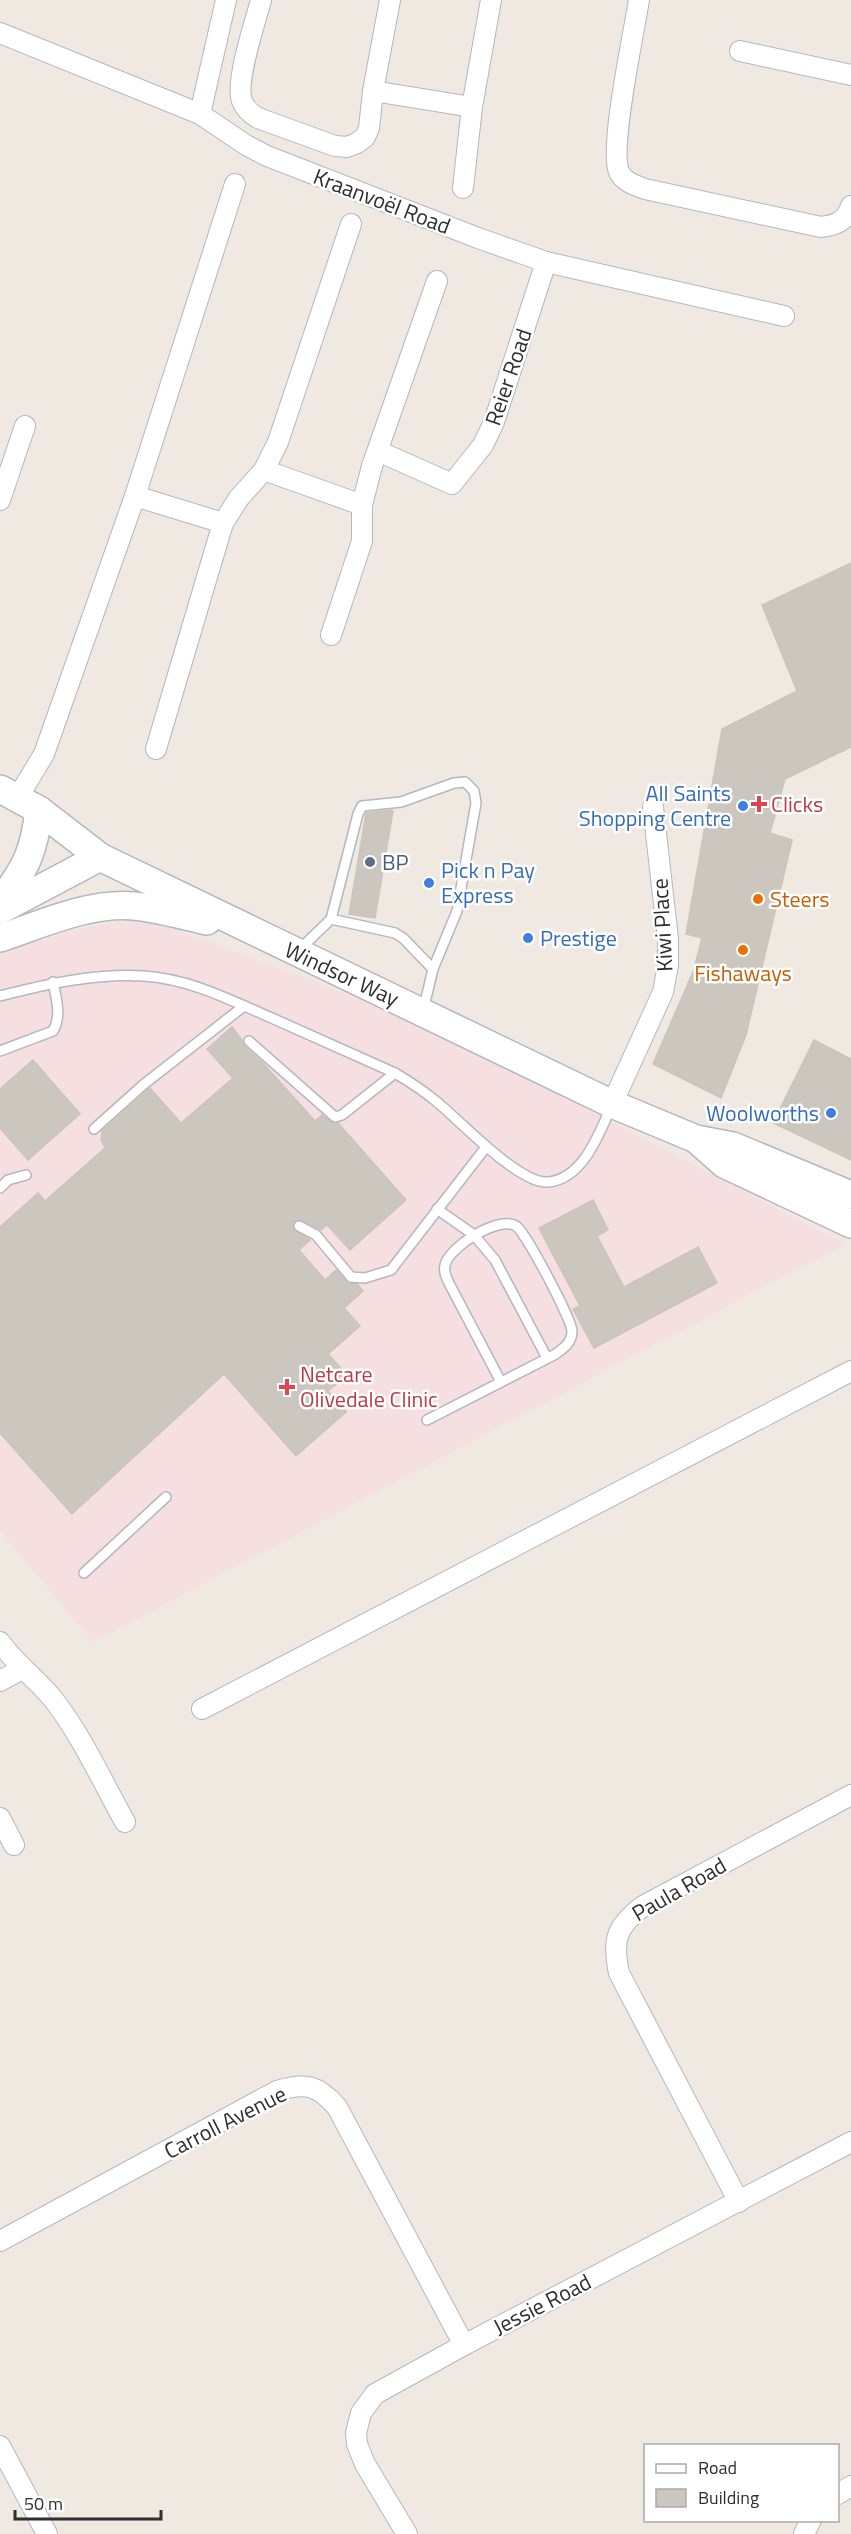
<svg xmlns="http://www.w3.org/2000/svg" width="851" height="2534" font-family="'Titillium Web',sans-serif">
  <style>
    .medical { fill: #f5dfe0 }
    .building { fill: #cbc7bf; stroke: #cbc5ba; stroke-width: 1.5 }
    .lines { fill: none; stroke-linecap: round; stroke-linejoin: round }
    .lane-casing { stroke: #b4b7c1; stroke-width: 12 }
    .street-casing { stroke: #b4b7c1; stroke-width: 22 }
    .secondary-casing { stroke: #b4b7c1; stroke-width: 30 }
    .lane { stroke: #fff; stroke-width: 9 }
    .street { stroke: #fff; stroke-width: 20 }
    .secondary { stroke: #fff; stroke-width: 27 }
    .health-dot { fill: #e0444e; stroke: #fff; stroke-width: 2 }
    .shop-dot { fill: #3f7fe0; stroke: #fff; stroke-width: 2 }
    .service-dot { fill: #5c6f8a; stroke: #fff; stroke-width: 2 }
    .food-dot { fill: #e8710a; stroke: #fff; stroke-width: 2 }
    .labels { text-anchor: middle; stroke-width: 5; stroke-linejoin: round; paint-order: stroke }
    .street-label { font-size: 22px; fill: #2e2e2e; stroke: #fff }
    .shop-label { font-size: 22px; fill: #366cbe; stroke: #fff; text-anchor: end }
    .health-label { font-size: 22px; fill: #be3a42; stroke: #fff; text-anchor: start }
    .service-label { font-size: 22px; fill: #4e5e75; stroke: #fff; text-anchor: start }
    .food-label { font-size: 22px; fill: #c56008; stroke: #fff; text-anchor: start }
  </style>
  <rect width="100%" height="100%" fill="#efe9e1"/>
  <path class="medical" d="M 132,919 L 178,930 L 386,1009 L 593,1112 L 845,1244 L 93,1642 L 0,1531 L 0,948 L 69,931 Z"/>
  <g class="building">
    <path d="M 851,563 L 851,747 L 785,779 L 770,833 L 792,840 L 746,1035 L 721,1098 L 653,1064 L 693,972 L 702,938 L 686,934 L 722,729 L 797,691 L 762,605 Z"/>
    <path d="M 390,810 L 393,811 L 375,918 L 349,914 L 366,813 Z"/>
    <path d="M 232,1027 L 242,1040 L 244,1046 L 262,1062 L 315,1121 L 322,1115 L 331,1122 L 338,1123 L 406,1200 L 350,1250 L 327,1225 L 321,1230 L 302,1220 L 296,1220 L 293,1223 L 294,1230 L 310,1240 L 299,1250 L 325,1280 L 336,1270 L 348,1283 L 357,1284 L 363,1291 L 344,1308 L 360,1326 L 328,1354 L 347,1375 L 328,1391 L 346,1412 L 296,1456 L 224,1374 L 72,1514 L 0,1433 L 0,1227 L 38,1193 L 45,1201 L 105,1148 L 101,1140 L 102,1131 L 150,1088 L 181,1123 L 233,1078 L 207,1049 Z"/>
    <path d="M 814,1040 L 851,1059 L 851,1160 L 773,1123 Z"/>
    <path d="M 33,1060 L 80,1114 L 28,1160 L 0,1128 L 0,1089 Z"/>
    <path d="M 593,1200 L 608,1230 L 597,1236 L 624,1287 L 698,1247 L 717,1283 L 594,1348 L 573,1309 L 580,1306 L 539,1228 Z"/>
  </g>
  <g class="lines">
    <g class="lane-casing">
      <g id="lane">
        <path d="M 331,919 L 395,933 L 403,938 L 433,969"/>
        <path d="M 300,949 L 331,919 L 358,814 L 362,806 L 401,802 L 454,783 L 465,782 L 474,791 L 476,803 L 457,911 L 433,969 L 423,1011"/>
        <path d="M 0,996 C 47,984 95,973 144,976 C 191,979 232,1001 274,1019 C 314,1037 354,1055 395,1073 C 410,1082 424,1091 437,1102 C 459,1120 520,1185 548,1182 C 583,1179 599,1134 611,1107"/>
        <path d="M 249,1041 L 335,1117 L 342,1115 L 395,1073"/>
        <path d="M 0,1051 L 53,1031 C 62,1016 56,998 53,982"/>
        <path d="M 94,1129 L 143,1085 L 244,1006"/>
        <path d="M 0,1188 L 8,1180 L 26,1175"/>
        <path d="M 437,1209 L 474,1235 L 495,1260 L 547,1358"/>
        <path d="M 299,1226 L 316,1235 L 351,1277 L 365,1278 L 391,1270 L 486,1147"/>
        <path d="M 427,1420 L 554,1355 C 563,1349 572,1343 572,1331 C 572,1320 525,1231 516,1226 C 499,1215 449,1247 445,1265 C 443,1273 448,1281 451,1287 L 501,1382"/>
        <path d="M 84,1573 L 166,1497"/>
      </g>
    </g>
    <g class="street-casing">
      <g id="street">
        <path d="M 261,0 C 255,23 235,81 242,101 C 245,109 251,114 258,118 L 335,146 L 347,147 L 357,143 L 365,137 L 369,128 L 373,91 L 390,0"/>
        <path d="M 639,0 C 634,32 609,148 619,172 C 624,182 635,185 645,189 L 821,227 C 837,225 846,221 851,206"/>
        <path d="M 0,33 L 200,114 L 246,145 L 267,156 L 478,238 L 546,262 L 784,316"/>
        <path d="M 740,51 L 851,75"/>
        <path d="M 373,91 L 472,107"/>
        <path d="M 200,114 L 226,0"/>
        <path d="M 463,188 L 472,107 L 491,0"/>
        <path d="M 378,451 L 452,484 L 483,445 L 494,422 L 546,262"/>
        <path d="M 264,470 L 362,505"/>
        <path d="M 135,496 L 223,523"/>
        <path d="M 0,500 L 25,426"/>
        <path d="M 331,635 L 362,541 L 362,505 L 372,466 L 437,281"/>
        <path d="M 156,749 L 223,523 L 239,498 L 264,470 L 278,442 L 351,224"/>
        <path d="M 18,797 L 44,754 L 135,496 L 235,184"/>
        <path d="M 612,1104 L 663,992 L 668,965 L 668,939 L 653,807"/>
        <path d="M 0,1642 C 15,1664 37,1679 53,1699 C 82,1736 102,1781 125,1822"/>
        <path d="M 0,1681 L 22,1669"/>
        <path d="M 202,1709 L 851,1371"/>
        <path d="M 0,1818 L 14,1845"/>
        <path d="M 739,2202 L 619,1973 C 612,1939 616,1927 643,1906 L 851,1795"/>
        <path d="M 0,2241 L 277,2091 C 305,2082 318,2085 337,2107 L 464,2345"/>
        <path d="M 0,2446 L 47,2534"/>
        <path d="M 838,2494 L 851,2486"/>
        <path d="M 407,2534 L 365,2464 L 357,2444 L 356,2433 L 361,2413 L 375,2394 L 464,2345 L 851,2142"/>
        <path d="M 804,2534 L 811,2520"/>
      </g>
    </g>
    <g class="secondary-casing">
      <g id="secondary">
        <path d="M 0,789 L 39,810 L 100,857 L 612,1104 L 696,1139 L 733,1146 L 851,1195"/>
        <path d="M 0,902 C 26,868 34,852 39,810"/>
        <path d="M 0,910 L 100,857"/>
        <path d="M 0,938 C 42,924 89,902 134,906 C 158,908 183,916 207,921"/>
        <path d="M 697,1140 L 724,1164 L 851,1224"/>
      </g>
    </g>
    <use href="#lane" class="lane"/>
    <use href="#street" class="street"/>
    <use href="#secondary" class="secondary"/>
  </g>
  <g class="health-dot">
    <path d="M756 795h6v6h6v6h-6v6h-6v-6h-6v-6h6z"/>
    <path d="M284 1378h6v6h6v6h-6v6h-6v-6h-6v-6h6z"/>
  </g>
  <g class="shop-dot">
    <circle cx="743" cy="806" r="6"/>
    <circle cx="429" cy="883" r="6"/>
    <circle cx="528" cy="938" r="6"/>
    <circle cx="831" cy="1113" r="6"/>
  </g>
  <circle class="service-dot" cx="370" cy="862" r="6"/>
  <g class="food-dot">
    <circle cx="758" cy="899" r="6"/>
    <circle cx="743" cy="950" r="6"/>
  </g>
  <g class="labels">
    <g class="street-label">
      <text transform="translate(382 201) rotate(21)" y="8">Kraanvoël Road</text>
      <text transform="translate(508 377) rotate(-71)" y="8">Reier Road</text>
      <text transform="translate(662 925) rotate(-93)" y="8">Kiwi Place</text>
      <text transform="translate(342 974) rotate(25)" y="8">Windsor Way</text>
      <text transform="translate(679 1889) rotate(-30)" y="8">Paula Road</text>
      <text transform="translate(225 2122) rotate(-27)" y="8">Carroll Avenue</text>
      <text transform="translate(542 2304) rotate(-27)" y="8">Jessie Road</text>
    </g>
    <g class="shop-label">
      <text x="731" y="801">All Saints<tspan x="731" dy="25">Shopping Centre</tspan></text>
      <text x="441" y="878" text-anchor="start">Pick n Pay<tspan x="441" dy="25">Express</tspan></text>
      <text x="540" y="946" text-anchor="start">Prestige</text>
      <text x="819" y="1121">Woolworths</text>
    </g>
    <g class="health-label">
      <text x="771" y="812">Clicks</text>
      <text x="300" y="1382">Netcare<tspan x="300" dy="25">Olivedale Clinic</tspan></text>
    </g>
    <g class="service-label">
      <text x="382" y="870">BP</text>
    </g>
    <g class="food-label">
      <text x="770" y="907">Steers</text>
      <text x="743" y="981" text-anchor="middle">Fishaways</text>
    </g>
  </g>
  <rect x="644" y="2444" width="195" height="78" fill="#ffffff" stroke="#ababab" stroke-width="1.5"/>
  <rect x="656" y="2464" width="30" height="9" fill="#ffffff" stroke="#ababab" stroke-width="1.5"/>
  <text x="698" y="2474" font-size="18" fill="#2e2e2e">Road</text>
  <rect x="656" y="2489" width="30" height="18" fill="#cbc7bf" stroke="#ababab" stroke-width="1.5"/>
  <text x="698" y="2504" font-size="18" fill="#2e2e2e">Building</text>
  <path d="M15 2510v9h146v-9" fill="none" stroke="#2e2e2e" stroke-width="3"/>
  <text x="24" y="2510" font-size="18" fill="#2e2e2e" stroke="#ffffff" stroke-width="4.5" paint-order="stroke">50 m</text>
</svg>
